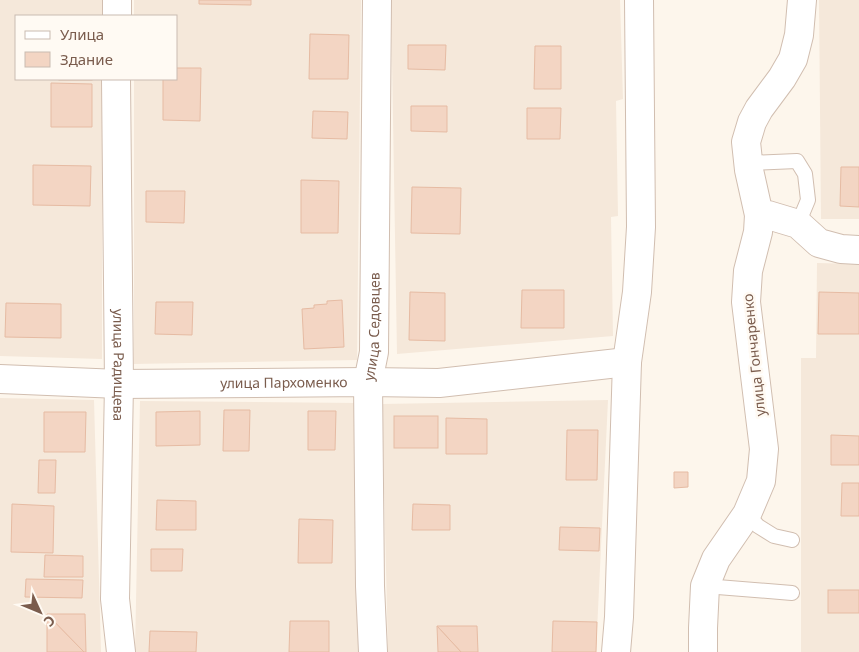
<svg xmlns="http://www.w3.org/2000/svg" width="859" height="652" font-family="'Noto Sans',sans-serif">
  <style>
    .residential { fill: #f5e8da }
    .building { fill: #f3d5c3; stroke: #e6bba3 }
    .lines { fill: none; stroke-linecap: round; stroke-linejoin: round }
    .lane-casing { stroke: #d1beb0; stroke-width: 16 }
    .street-casing { stroke: #d1beb0; stroke-width: 30 }
    .lane { stroke: #fff; stroke-width: 14 }
    .street { stroke: #fff; stroke-width: 28 }
    .labels { text-anchor: middle; stroke-width: 5; stroke-linejoin: round; paint-order: stroke }
    .street-label { font-size: 14px; fill: #7a5c4d; stroke: #fffaf3 }
  </style>
  <rect width="100%" height="100%" fill="#fdf6ec"/>
  <g class="residential">
    <path d="M 0,0 L 102,0 L 102,16 L 16,16 L 16,79 L 102,79 L 102,359 L 0,356 Z"/>
    <path d="M 134,0 L 361,0 L 357,360 L 134,364 L 134,79 L 176,79 L 176,16 L 134,16 Z"/>
    <path d="M 391,0 L 620,0 L 623,99 L 616,101 L 618,216 L 611,217 L 613,336 L 397,354 Z"/>
    <path d="M 819,0 L 859,0 L 859,219 L 821,219 Z"/>
    <path d="M 817,263 L 859,264 L 859,652 L 801,652 L 801,358 L 816,358 Z"/>
    <path d="M 0,398 L 94,400 L 101,652 L 0,652 Z"/>
    <path d="M 608,400 L 596,652 L 388,652 L 382,404 Z"/>
    <path d="M 140,401 L 358,403 L 359,652 L 135,652 Z"/>
  </g>
  <g class="building">
    <path d="M 199,0 L 251,0 L 251,5 L 199,4 Z"/>
    <path d="M 310,34 L 349,35 L 348,79 L 309,79 Z"/>
    <path d="M 408,45 L 446,45 L 445,70 L 408,69 Z"/>
    <path d="M 535,46 L 561,46 L 561,89 L 534,89 Z"/>
    <path d="M 176,68 L 201,68 L 200,121 L 163,120 L 163,79 L 176,79 Z"/>
    <rect x="59" y="79" width="33" height="1"/>
    <path d="M 51,83 L 92,84 L 92,127 L 51,127 Z"/>
    <path d="M 411,106 L 447,106 L 447,132 L 411,131 Z"/>
    <path d="M 527,108 L 561,108 L 560,139 L 527,139 Z"/>
    <path d="M 313,111 L 348,112 L 347,139 L 312,138 Z"/>
    <path d="M 33,165 L 91,166 L 90,206 L 33,205 Z"/>
    <path d="M 841,167 L 859,167 L 859,207 L 840,206 Z"/>
    <path d="M 301,180 L 339,181 L 338,233 L 301,233 Z"/>
    <path d="M 412,187 L 461,188 L 460,234 L 411,233 Z"/>
    <path d="M 146,191 L 185,191 L 184,223 L 146,222 Z"/>
    <path d="M 522,290 L 564,290 L 564,328 L 521,328 Z"/>
    <path d="M 410,292 L 445,293 L 445,341 L 409,340 Z"/>
    <path d="M 819,292 L 859,293 L 859,334 L 818,334 Z"/>
    <path d="M 342,300 L 344,347 L 304,349 L 302,309 L 314,308 L 314,305 L 327,304 L 327,301 Z"/>
    <path d="M 156,302 L 193,302 L 192,335 L 155,334 Z"/>
    <path d="M 6,303 L 61,304 L 61,338 L 5,337 Z"/>
    <path d="M 224,410 L 250,410 L 249,451 L 223,451 Z"/>
    <path d="M 200,411 L 200,445 L 156,446 L 156,412 Z"/>
    <path d="M 308,411 L 336,411 L 335,450 L 308,450 Z"/>
    <path d="M 44,412 L 86,412 L 85,452 L 44,452 Z"/>
    <rect x="394" y="416" width="44" height="32"/>
    <path d="M 446,418 L 487,419 L 487,454 L 446,454 Z"/>
    <path d="M 567,430 L 598,430 L 597,480 L 566,480 Z"/>
    <path d="M 831,435 L 859,436 L 859,465 L 831,465 Z"/>
    <path d="M 39,460 L 56,460 L 55,493 L 38,493 Z"/>
    <path d="M 674,472 L 688,472 L 688,487 L 674,488 Z"/>
    <path d="M 842,483 L 859,483 L 859,516 L 841,516 Z"/>
    <path d="M 157,500 L 196,501 L 196,530 L 156,530 Z"/>
    <path d="M 12,504 L 54,506 L 53,553 L 11,552 Z"/>
    <path d="M 413,504 L 450,505 L 450,530 L 412,530 Z"/>
    <path d="M 299,519 L 333,520 L 332,563 L 298,563 Z"/>
    <path d="M 560,527 L 600,528 L 599,551 L 559,550 Z"/>
    <path d="M 151,549 L 183,549 L 182,571 L 151,571 Z"/>
    <path d="M 45,555 L 83,556 L 83,577 L 44,577 Z"/>
    <path d="M 26,579 L 83,580 L 82,598 L 25,597 Z"/>
    <rect x="828" y="590" width="31" height="23"/>
    <path d="M 47,614 L 84,652 L 47,652 Z"/>
    <path d="M 47,614 L 85,614 L 86,652 L 84,652 Z"/>
    <path d="M 290,621 L 329,621 L 329,652 L 289,652 Z"/>
    <path d="M 553,621 L 597,622 L 596,652 L 552,652 Z"/>
    <path d="M 437,626 L 477,626 L 478,652 L 461,652 Z"/>
    <path d="M 437,626 L 461,652 L 438,652 Z"/>
    <path d="M 150,631 L 197,632 L 196,652 L 149,652 Z"/>
  </g>
  <g class="lines">
    <g class="lane-casing">
      <g id="lane">
        <path d="M 748,163 L 797,161 L 805,174 L 808,200 L 798,224"/>
        <path d="M 747,514 L 758,526 L 774,536 L 792,540"/>
        <path d="M 705,586 L 792,593"/>
      </g>
    </g>
    <g class="street-casing">
      <g id="street">
        <path d="M 117,16 L 117,0"/>
        <path id="s1" d="M 116,79 L 119,384 L 115,599 L 121,652"/>
        <path d="M 759,215 L 768,215 L 798,224 L 819,243 L 841,249 L 859,250"/>
        <path id="s2" d="M 0,379 L 119,384 L 368,382 L 439,383 L 627,362"/>
        <path id="s3" d="M 373,652 L 370,586 L 368,382 L 374,352 L 377,0"/>
        <path d="M 616,652 L 619,617 L 627,362 L 637,292 L 641,227 L 639,0"/>
        <path d="M 703,652 L 703,628 L 705,586 L 716,559 L 747,514 L 761,481 L 764,449 L 746,302 L 748,271 L 758,232 L 759,215 L 749,170 L 746,142 L 752,122 L 759,109 L 782,78 L 793,59 L 799,35 L 802,0"/>
      </g>
    </g>
    <use href="#lane" class="lane"/>
    <use href="#street" class="street"/>
  </g>
  <g class="labels">
    <g class="street-label">
      <text dy="5" stroke="none"><textPath href="#s3" startOffset="326">улица Седовцев</textPath></text>
      <text transform="translate(754 355) rotate(-96)" y="5">улица Гончаренко</text>
      <text dy="5" stroke="none"><textPath href="#s1" startOffset="286">улица Радищева</textPath></text>
      <text dy="5" stroke="none"><textPath href="#s2" startOffset="284">улица Пархоменко</textPath></text>
    </g>
  </g>
  <rect x="15" y="15" width="162" height="65" fill="#fffaf3" stroke="#cabbb1"/>
  <rect x="25" y="31" width="25" height="8" fill="#ffffff" stroke="#cabbb1"/>
  <text x="60" y="40" font-size="15" fill="#7a5c4d">Улица</text>
  <rect x="25" y="52" width="25" height="15" fill="#f3d5c3" stroke="#cabbb1"/>
  <text x="60" y="65" font-size="15" fill="#7a5c4d">Здание</text>
  <g transform="translate(40 612) rotate(134)" stroke="#fffaf3" stroke-width="4" paint-order="stroke">
  <path d="M0-4L9 19L0 12L-9 19Z" fill="#7a5c4d"/>
  <text y="-8" font-size="14" font-weight="bold" text-anchor="middle" fill="#7a5c4d">С</text>
  </g>
</svg>
